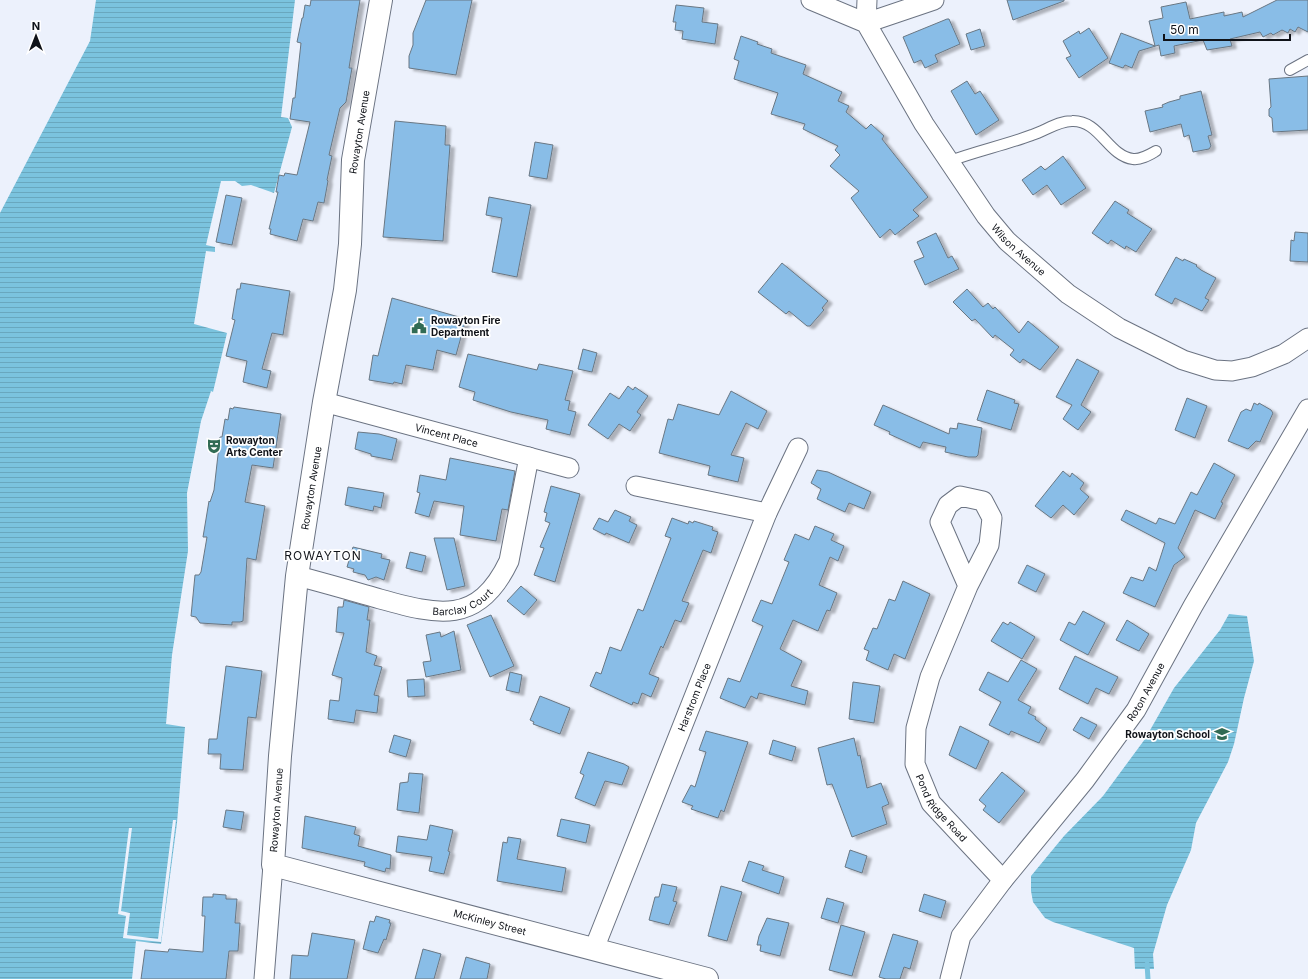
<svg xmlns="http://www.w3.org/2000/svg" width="1308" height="979" font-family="Inter,sans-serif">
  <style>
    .water { fill: url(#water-rules) }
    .pier { fill: #ecf1fc }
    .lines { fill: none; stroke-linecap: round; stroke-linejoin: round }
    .stream { stroke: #7bc3de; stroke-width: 5 }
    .building { fill: #89bde7; stroke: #697783; filter: url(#shadow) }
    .service-casing { stroke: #6b7382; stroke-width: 12 }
    .minor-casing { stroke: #6b7382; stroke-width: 21 }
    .secondary-casing { stroke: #6b7382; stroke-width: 24 }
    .service { stroke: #fff; stroke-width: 10 }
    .minor { stroke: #fff; stroke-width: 19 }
    .secondary { stroke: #fff; stroke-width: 22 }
    .labels { text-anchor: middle; stroke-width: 3.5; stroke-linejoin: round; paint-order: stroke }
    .street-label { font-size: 10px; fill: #101319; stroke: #fff }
    .poi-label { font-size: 10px; font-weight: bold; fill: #101319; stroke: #fff; text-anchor: start }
    .quarter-label { font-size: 12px; letter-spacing: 1px; fill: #101319; stroke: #fff }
  </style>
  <defs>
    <pattern id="water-rules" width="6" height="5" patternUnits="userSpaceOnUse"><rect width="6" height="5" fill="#7bc3de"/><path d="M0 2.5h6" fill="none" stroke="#69a7be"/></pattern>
    <filter id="shadow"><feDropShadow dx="4.5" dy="2.5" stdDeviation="1" flood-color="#0004"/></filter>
  </defs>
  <rect width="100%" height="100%" fill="#ecf1fc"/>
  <g class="water">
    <path d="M 96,0 L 295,0 L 281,117 L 288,118 L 292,127 L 274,193 L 251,185 L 242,186 L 235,181 L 221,181 L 206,245 L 215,247 L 215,252 L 206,251 L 194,324 L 227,333 L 213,392 L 211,391 L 201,421 L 187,493 L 188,551 L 172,655 L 166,724 L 185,727 L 177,823 L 161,944 L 136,941 L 132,979 L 0,979 L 0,213 L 90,41 Z"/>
    <path d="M 1229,614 L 1247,616 L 1254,661 L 1244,698 L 1234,744 L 1228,762 L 1196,823 L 1191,850 L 1167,905 L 1153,954 L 1154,969 L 1135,969 L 1134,948 L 1053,922 L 1045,918 L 1033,902 L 1031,891 L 1031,876 L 1064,836 L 1103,796 L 1145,739 L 1174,688 L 1220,630 Z"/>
  </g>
  <path class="pier" d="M 173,820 L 176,820 L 161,942 L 123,938 L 126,916 L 118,914 L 129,828 L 132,828 L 121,911 L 130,913 L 127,935 L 158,939 Z"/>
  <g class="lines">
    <path class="stream" d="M 1147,964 L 1148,979"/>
  </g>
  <g class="building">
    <path d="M 311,0 L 360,0 L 349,68 L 352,68 L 346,102 L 340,108 L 329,155 L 332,156 L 327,180 L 328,181 L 324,203 L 318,202 L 313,221 L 303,219 L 297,241 L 270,234 L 271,229 L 269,229 L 278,192 L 276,192 L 279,175 L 284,176 L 285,173 L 297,175 L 310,122 L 290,119 L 293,98 L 295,98 L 301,43 L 297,42 L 302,18 L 303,18 L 305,5 L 310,6 Z"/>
    <path d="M 426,0 L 472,0 L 456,75 L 409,68 L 409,56 L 413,45 L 413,33 Z"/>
    <path d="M 1007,0 L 1064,0 L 1064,1 L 1013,20 Z"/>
    <path d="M 1277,0 L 1308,0 L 1308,32 L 1298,27 L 1295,32 L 1290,29 L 1288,33 L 1282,30 L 1273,35 L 1271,33 L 1263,37 L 1260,32 L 1230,39 L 1232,46 L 1207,50 L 1203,40 L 1174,46 L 1175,53 L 1161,56 L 1159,45 L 1139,51 L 1132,68 L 1125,65 L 1123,68 L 1109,63 L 1121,33 L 1155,46 L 1149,21 L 1163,18 L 1161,7 L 1186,2 L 1190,19 L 1224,12 L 1224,16 L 1242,12 L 1243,17 Z"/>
    <path d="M 676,5 L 704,8 L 702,22 L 718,24 L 715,44 L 682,39 L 683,31 L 675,30 L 676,22 L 673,22 Z"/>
    <path d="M 947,19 L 949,19 L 960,44 L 935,55 L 938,62 L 925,68 L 921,60 L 914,63 L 903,37 Z"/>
    <path d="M 1089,28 L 1108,58 L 1079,78 L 1066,58 L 1071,56 L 1063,41 L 1079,31 L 1080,34 Z"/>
    <path d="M 980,29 L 985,46 L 971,50 L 966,34 Z"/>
    <path d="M 741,36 L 758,42 L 757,44 L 772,49 L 771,53 L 806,65 L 803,74 L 842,92 L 838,101 L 849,106 L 846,112 L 866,129 L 871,124 L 884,136 L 882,139 L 928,197 L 913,210 L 919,216 L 895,235 L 890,229 L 880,238 L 851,198 L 859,191 L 830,166 L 840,155 L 835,150 L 838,146 L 803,129 L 805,124 L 771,114 L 778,93 L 734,79 L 739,61 L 734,59 Z"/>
    <path d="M 1308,76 L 1308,130 L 1273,132 L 1272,118 L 1269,116 L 1269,109 L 1271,107 L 1269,79 Z"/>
    <path d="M 967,81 L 975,94 L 980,91 L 999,120 L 976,135 L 951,91 Z"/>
    <path d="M 1201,91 L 1212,135 L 1208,136 L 1211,146 L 1209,149 L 1193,152 L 1189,135 L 1184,137 L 1181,124 L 1150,132 L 1145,111 L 1163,107 L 1162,105 L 1169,102 L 1180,99 L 1180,96 Z"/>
    <path d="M 395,121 L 446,126 L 445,145 L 450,145 L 443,241 L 383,237 Z"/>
    <path d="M 535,142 L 553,145 L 547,179 L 529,176 Z"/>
    <path d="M 1063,156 L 1086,188 L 1061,205 L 1047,185 L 1033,195 L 1022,180 L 1041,166 L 1045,170 Z"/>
    <path d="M 226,195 L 242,198 L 232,245 L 216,242 Z"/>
    <path d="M 489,197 L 531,205 L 517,277 L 492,272 L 502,218 L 486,215 Z"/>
    <path d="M 1115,201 L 1129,210 L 1127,213 L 1152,229 L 1136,252 L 1126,246 L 1125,249 L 1111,240 L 1108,244 L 1092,233 Z"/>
    <path d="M 1295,232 L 1308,233 L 1308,262 L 1290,261 L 1291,240 L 1294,241 Z"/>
    <path d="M 936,233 L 948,258 L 952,256 L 959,269 L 925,285 L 914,261 L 924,257 L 917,242 Z"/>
    <path d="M 1176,257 L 1183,261 L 1184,259 L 1197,265 L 1196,266 L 1201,270 L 1216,278 L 1205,298 L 1209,300 L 1202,311 L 1175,298 L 1172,304 L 1155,295 Z"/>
    <path d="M 782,263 L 828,301 L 822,308 L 824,310 L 810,326 L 807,326 L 789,311 L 786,314 L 758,292 Z"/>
    <path d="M 241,283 L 290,291 L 283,335 L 272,333 L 262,369 L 271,371 L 267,388 L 243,382 L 247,361 L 226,356 L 235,320 L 232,319 L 237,289 L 240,289 Z"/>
    <path d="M 967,289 L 983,307 L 988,303 L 993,309 L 995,307 L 1019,333 L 1028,321 L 1059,347 L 1040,370 L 1023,359 L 1020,363 L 1010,355 L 1014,350 L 995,335 L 993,338 L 975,319 L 972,321 L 953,302 Z"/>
    <path d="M 392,298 L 466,319 L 456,355 L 437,350 L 433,370 L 406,365 L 402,384 L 394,382 L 393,384 L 369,380 L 373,355 L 378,356 Z"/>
    <path d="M 583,349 L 597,353 L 592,372 L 578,369 Z"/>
    <path d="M 468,354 L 537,370 L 539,364 L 573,371 L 565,400 L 570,401 L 568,410 L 576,412 L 570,435 L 546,429 L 548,420 L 511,412 L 473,400 L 475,392 L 459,387 Z"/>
    <path d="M 1077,359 L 1099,371 L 1081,405 L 1091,412 L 1078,430 L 1063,419 L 1072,405 L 1056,397 Z"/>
    <path d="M 628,386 L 633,390 L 635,387 L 648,396 L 637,412 L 641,415 L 630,431 L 619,424 L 608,439 L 588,425 L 610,393 L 619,399 Z"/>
    <path d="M 987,390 L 1015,400 L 1014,403 L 1019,404 L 1011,430 L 977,420 Z"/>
    <path d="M 731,391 L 767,411 L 758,429 L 746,423 L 731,455 L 744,458 L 738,482 L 708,475 L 710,466 L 659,453 L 668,419 L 673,420 L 678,404 L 719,415 Z"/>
    <path d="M 1187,398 L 1207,406 L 1195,438 L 1175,430 Z"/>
    <path d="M 1254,403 L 1258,405 L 1259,403 L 1271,410 L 1273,413 L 1260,442 L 1256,441 L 1248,449 L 1228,441 L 1241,412 L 1246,409 L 1251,411 Z"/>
    <path d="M 883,405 L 949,434 L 950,428 L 957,429 L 958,423 L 982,428 L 978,455 L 976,457 L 968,457 L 945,452 L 946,447 L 923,442 L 920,448 L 889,434 L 890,432 L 874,425 Z"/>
    <path d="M 234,407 L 281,414 L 273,468 L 252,465 L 245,502 L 265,506 L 256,560 L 247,558 L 243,621 L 240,622 L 232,622 L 232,625 L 200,623 L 196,617 L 191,616 L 195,575 L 199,575 L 201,572 L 207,537 L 203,537 L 209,501 L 210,502 L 214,490 L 220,437 L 222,437 L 225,419 L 228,420 L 230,408 L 233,409 Z"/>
    <path d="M 358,432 L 379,434 L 397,439 L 392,460 L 371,456 L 371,454 L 355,449 Z"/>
    <path d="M 450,458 L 515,471 L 508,510 L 502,509 L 496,541 L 460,535 L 464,506 L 434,501 L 429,517 L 415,513 L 420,493 L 417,492 L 420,475 L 446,480 Z"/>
    <path d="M 1214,463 L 1235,475 L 1221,502 L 1223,503 L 1215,519 L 1195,510 L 1178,548 L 1185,557 L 1174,565 L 1155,607 L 1123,593 L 1131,577 L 1143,581 L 1149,567 L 1156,571 L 1165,543 L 1121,520 L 1126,510 L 1156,524 L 1159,518 L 1175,524 L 1191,492 L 1197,495 Z"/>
    <path d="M 817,470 L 828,472 L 871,492 L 864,509 L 849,503 L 845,512 L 817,499 L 821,489 L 811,483 Z"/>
    <path d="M 1063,471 L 1070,477 L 1072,473 L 1084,483 L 1080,489 L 1089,497 L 1074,515 L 1063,505 L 1051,518 L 1035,506 Z"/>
    <path d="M 551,486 L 580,494 L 555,582 L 534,575 L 544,548 L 540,547 L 550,523 L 545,521 L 547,513 L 544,512 Z"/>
    <path d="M 348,487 L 384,493 L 381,508 L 374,506 L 373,511 L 345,505 Z"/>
    <path d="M 615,510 L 631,517 L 629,521 L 637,525 L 629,543 L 606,533 L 605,535 L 593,529 L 599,518 L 608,522 Z"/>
    <path d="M 672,518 L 688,524 L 689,521 L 693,523 L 694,521 L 713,527 L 712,530 L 718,532 L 711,553 L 703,550 L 682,601 L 689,603 L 681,622 L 675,620 L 663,648 L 661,646 L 649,674 L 659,678 L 651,697 L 642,693 L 638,704 L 633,702 L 632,705 L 590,686 L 596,672 L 601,674 L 610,647 L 621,651 L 638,609 L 643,611 L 671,538 L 665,536 Z"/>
    <path d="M 815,526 L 834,534 L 831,540 L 844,546 L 838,561 L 830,557 L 819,585 L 837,593 L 830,611 L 827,610 L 818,631 L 793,620 L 780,649 L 802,661 L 791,686 L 808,691 L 805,705 L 759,693 L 757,699 L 751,696 L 745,708 L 720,698 L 728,678 L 740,682 L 763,626 L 752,621 L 761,600 L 772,604 L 789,562 L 784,560 L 795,534 L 809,540 Z"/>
    <path d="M 434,538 L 454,538 L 465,586 L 447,590 Z"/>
    <path d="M 353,547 L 382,554 L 381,558 L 390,560 L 384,580 L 376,577 L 368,580 L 365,575 L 353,572 L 354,569 L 347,567 Z"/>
    <path d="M 410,552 L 426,556 L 422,572 L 406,568 Z"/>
    <path d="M 1027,565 L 1045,574 L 1036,592 L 1018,583 Z"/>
    <path d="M 903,581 L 930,594 L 905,659 L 894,654 L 888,670 L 866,660 L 869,651 L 864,649 L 873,628 L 877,629 L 889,599 L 895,601 Z"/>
    <path d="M 521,586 L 537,600 L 524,615 L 507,601 Z"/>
    <path d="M 344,600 L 369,607 L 367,620 L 370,620 L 366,652 L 377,656 L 374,665 L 382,667 L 374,695 L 379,696 L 377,713 L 356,710 L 354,723 L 328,719 L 330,700 L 339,701 L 342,678 L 332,675 L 344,633 L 336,632 L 338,607 L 343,607 Z"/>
    <path d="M 1083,611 L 1105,623 L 1088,655 L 1060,640 L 1069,622 L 1075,625 Z"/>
    <path d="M 491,615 L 514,666 L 490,677 L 467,625 Z"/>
    <path d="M 1127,620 L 1149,634 L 1139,651 L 1116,640 Z"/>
    <path d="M 1003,622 L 1008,625 L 1010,622 L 1035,637 L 1022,659 L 991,641 Z"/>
    <path d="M 454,631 L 461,670 L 426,677 L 423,662 L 431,661 L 426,635 L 440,632 L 441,637 Z"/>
    <path d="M 1075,656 L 1118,677 L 1109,694 L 1096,688 L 1088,704 L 1059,689 Z"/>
    <path d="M 1021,660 L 1037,669 L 1018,700 L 1031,707 L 1028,713 L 1036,717 L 1035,719 L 1047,728 L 1039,743 L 1011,731 L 1009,735 L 989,725 L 1001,702 L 979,690 L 988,672 L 1008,682 Z"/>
    <path d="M 226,666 L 262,671 L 256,718 L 248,717 L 243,770 L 220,769 L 221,754 L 208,754 L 209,739 L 217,739 Z"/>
    <path d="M 510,672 L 522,675 L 519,693 L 506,690 Z"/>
    <path d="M 424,679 L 425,696 L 408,697 L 407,680 Z"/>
    <path d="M 853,682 L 880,686 L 874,723 L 849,719 Z"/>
    <path d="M 540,696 L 570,708 L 560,734 L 533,724 L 534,722 L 530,720 Z"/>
    <path d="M 1081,717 L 1097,725 L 1089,739 L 1073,730 Z"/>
    <path d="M 960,726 L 989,741 L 976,769 L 949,755 Z"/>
    <path d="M 706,731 L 748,742 L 724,812 L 721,810 L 718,818 L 691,809 L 693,806 L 682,802 L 691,785 L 695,787 L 706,752 L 699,750 Z"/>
    <path d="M 394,735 L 411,740 L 406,757 L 389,752 Z"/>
    <path d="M 854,738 L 858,756 L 860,755 L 867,788 L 881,783 L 889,804 L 882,807 L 887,824 L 852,837 L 832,784 L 827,785 L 818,748 Z"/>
    <path d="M 773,740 L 796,747 L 792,761 L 769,754 Z"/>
    <path d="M 588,752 L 624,764 L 629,767 L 622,785 L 605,781 L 595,806 L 575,798 L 584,775 L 580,773 Z"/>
    <path d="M 1002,772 L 1025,791 L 999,823 L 983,810 L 986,806 L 979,800 Z"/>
    <path d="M 409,773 L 423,774 L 419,813 L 397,810 L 400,783 L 408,782 Z"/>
    <path d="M 226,810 L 244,812 L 241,830 L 223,827 Z"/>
    <path d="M 305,816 L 356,827 L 354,834 L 360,836 L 358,846 L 391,855 L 390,869 L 386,868 L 385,872 L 364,866 L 365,862 L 302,848 Z"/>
    <path d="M 561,819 L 590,825 L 586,843 L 557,836 Z"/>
    <path d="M 430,825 L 453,830 L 448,851 L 450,852 L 444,874 L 429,871 L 432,857 L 396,852 L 398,836 L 427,840 Z"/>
    <path d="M 508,837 L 521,839 L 517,859 L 566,868 L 562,892 L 497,881 L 503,842 L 507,843 Z"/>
    <path d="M 850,850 L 867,856 L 862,873 L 845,867 Z"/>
    <path d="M 749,861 L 764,866 L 762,870 L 784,877 L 779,894 L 742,881 Z"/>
    <path d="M 662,884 L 677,887 L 673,901 L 677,902 L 669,925 L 649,920 L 655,897 L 659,897 Z"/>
    <path d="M 721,886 L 742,892 L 727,941 L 708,936 Z"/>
    <path d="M 213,894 L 226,895 L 226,899 L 237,899 L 235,923 L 240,923 L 238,951 L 229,951 L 226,979 L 141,979 L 145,950 L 168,952 L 169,949 L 203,952 L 205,916 L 202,916 L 203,897 L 213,897 Z"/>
    <path d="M 924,894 L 946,901 L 941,918 L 919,911 Z"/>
    <path d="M 827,898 L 844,903 L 838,923 L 821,918 Z"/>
    <path d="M 376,916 L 390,920 L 389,923 L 391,923 L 386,940 L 384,939 L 378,953 L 363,949 L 370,921 L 374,922 Z"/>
    <path d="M 767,918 L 789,923 L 780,956 L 760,951 L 761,945 L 757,945 L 759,936 Z"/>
    <path d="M 841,925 L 865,932 L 852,976 L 829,970 Z"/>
    <path d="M 312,933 L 355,940 L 347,979 L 290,979 L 292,955 L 308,956 Z"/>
    <path d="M 893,934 L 918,941 L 910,969 L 904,967 L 900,979 L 886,979 L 879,977 Z"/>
    <path d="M 423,949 L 441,954 L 434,979 L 415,979 Z"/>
    <path d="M 466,957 L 490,964 L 487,979 L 460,979 Z"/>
  </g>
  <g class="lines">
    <g class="service-casing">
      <g id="service">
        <path d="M 1290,70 L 1308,60"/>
        <path d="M 950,161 C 977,151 1005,145 1032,135 C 1045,131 1058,121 1072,121 C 1100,120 1108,156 1133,159 C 1141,160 1149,155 1156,151"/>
      </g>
    </g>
    <g class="minor-casing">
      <g id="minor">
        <path id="s1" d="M 811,0 L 866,23 L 924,124 L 986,216 L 1007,241 L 1068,294 L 1119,328 L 1183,360 L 1215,370 L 1232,371 L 1252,367 L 1284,354 L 1308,338"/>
        <path d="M 867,0 L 866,23 L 934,0"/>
        <path id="s2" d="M 324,402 L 569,468"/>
        <path d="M 636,486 L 767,513"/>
        <path id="s3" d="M 297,576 C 325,583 352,591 380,599 C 438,615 478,626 509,561 L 529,457"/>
        <path id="s4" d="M 968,586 L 940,522 L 948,505 L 960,496 L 983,501 L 992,518 L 989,545 L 968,586 L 930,677 L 916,728 L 915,764 L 931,803 L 1003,880"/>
        <path id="s5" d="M 594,949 L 767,513 L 798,448"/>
        <path d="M 264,979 L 273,865"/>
        <path id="s6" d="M 950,979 L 961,936 L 1003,880 L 1085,780 L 1136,710 L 1193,606 L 1308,409"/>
      </g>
    </g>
    <g class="secondary-casing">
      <g id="secondary">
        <path id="s7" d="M 381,0 L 353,160 L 350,244 L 345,290 L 324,402 L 297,576 L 280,756 L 273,865 L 707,979"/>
      </g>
    </g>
    <use href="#service" class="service"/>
    <use href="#minor" class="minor"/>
    <use href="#secondary" class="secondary"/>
  </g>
  <defs>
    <g id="civic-bare" transform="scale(1.2)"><path d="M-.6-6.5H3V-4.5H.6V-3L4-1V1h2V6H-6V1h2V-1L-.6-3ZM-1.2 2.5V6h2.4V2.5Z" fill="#316b54" stroke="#fff" stroke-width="2.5" paint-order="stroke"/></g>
    <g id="theatre-bare" transform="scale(1.2)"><path d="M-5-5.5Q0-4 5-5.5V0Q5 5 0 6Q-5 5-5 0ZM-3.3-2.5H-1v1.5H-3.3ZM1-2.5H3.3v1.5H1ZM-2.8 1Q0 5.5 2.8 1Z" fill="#316b54" stroke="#fff" stroke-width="2.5" paint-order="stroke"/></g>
    <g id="school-bare" transform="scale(1.2)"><path d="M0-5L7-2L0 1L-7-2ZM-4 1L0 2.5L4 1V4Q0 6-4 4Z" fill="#316b54" stroke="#fff" stroke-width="2.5" paint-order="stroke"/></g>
  </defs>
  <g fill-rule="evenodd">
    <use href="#civic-bare" x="419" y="326"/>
    <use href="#theatre-bare" x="214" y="446"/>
    <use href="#school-bare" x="1222" y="734"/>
  </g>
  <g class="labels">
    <g class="street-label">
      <text transform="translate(359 132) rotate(-81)" y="4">Rowayton Avenue</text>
      <text dy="4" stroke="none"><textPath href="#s1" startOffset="334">Wilson Avenue</textPath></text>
      <text dy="4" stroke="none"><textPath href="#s2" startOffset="127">Vincent Place</textPath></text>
      <text transform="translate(311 488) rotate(-81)" y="4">Rowayton Avenue</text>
      <text dy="4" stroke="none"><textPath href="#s3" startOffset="172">Barclay Court</textPath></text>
      <text dy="4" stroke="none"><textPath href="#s6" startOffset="351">Roton Avenue</textPath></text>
      <text dy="4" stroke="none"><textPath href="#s5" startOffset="271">Harstrom Place</textPath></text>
      <text dy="4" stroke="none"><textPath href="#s4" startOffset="459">Pond Ridge Road</textPath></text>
      <text transform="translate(276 810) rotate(-86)" y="4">Rowayton Avenue</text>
      <text dy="4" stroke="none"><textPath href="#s7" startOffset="1097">McKinley Street</textPath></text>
    </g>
    <g class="poi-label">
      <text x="431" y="324">Rowayton Fire<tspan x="431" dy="12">Department</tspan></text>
      <text x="226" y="444">Rowayton<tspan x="226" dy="12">Arts Center</tspan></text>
      <text x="1210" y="738" text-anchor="end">Rowayton School</text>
    </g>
    <g class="quarter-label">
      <text x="323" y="560">ROWAYTON</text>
    </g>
  </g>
  <g transform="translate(36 36)" stroke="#ffffff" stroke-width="3" paint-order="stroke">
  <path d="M0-3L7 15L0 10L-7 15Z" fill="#101319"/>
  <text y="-6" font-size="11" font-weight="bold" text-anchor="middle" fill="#101319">N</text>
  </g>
  <path d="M1164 34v6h126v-6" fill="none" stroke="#101319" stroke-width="2"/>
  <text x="1170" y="34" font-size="12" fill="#101319" stroke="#ffffff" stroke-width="3" paint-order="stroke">50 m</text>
</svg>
